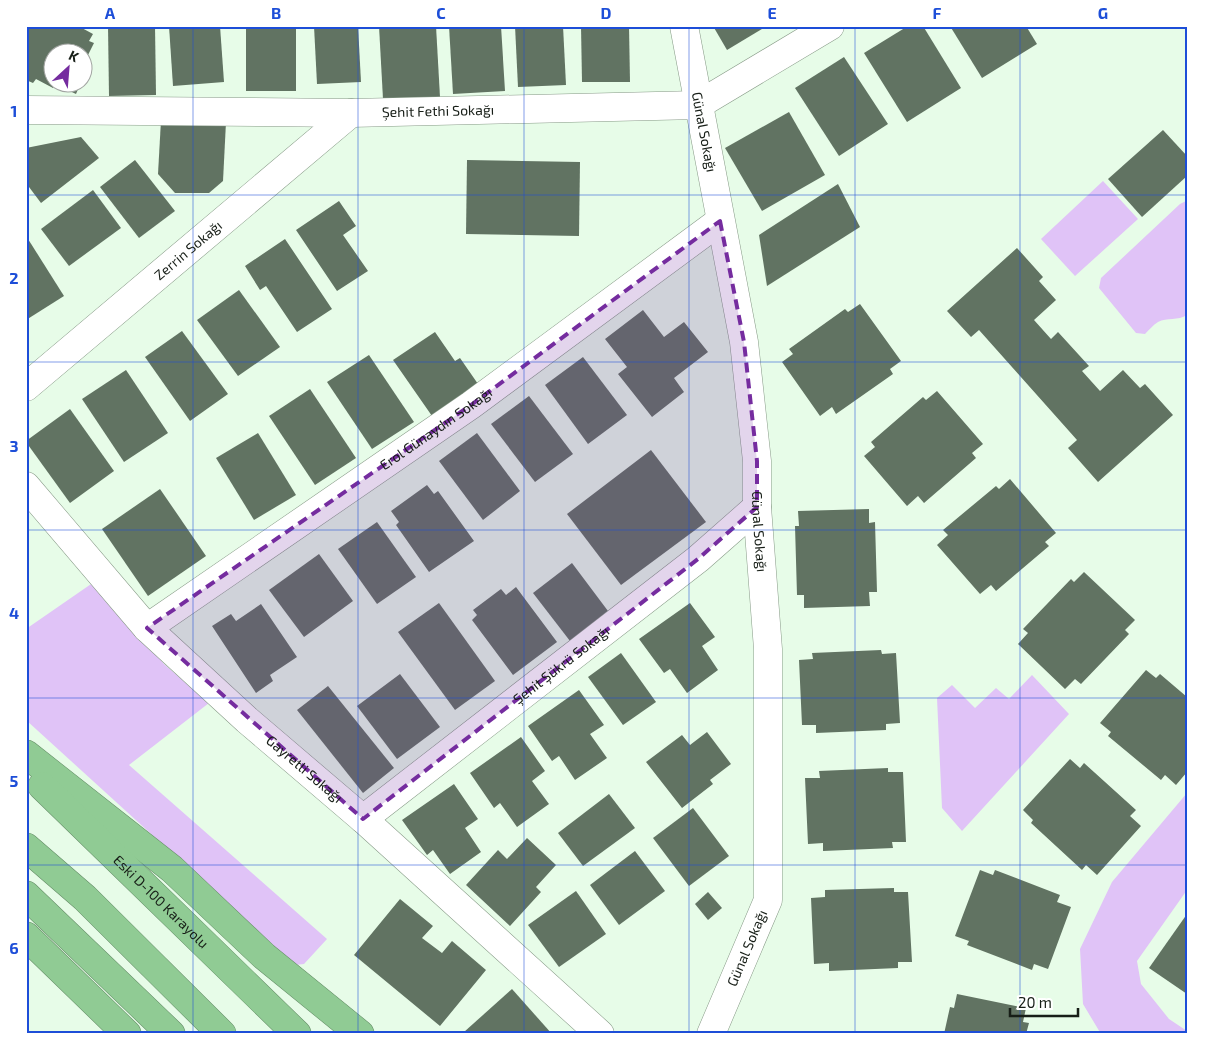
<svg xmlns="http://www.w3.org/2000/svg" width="1213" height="1060" font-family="'Exo 2',sans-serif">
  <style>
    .green { fill: #e0c3f7 }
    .building { fill: #617362 }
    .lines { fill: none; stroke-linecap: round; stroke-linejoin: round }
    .minor-casing { stroke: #879a87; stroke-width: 29 }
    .highway-casing { stroke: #668e68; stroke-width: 29 }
    .minor { stroke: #fff; stroke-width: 28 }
    .highway { stroke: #90cb94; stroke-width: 28 }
    .marked { fill: #752c9f; fill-opacity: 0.2; stroke: #752c9f; stroke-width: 4; stroke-dasharray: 10 6; stroke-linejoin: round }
    .grid { fill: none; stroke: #1d4ed8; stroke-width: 1; stroke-opacity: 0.55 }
    .labels { text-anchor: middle; stroke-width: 4; stroke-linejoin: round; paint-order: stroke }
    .street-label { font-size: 14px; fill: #171e17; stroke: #fff }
    .neatline { fill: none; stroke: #1d4ed8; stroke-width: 2 }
    .grid-label { font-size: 16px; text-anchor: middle; font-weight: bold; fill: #1d4ed8 }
  </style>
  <rect width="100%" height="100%" fill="#e7fce8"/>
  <g class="green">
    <path d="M 1103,181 L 1138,219 L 1075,276 L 1041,239 Z"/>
    <path d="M 1186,201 L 1187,315 C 1178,321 1167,317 1158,322 C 1153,325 1149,330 1145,334 L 1136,333 L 1099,288 L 1101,278 L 1180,204 Z"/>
    <path d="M 94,582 L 164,664 L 209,703 L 129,765 L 327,939 L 304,964 L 295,965 L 26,720 L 26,629 Z"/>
    <path d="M 1032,675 L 1069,714 L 962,831 L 942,808 L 937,698 L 952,685 L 975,708 L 996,688 L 1009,699 Z"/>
    <path d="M 1187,793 L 1187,890 L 1137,961 L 1141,984 L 1169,1019 L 1187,1031 L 1187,1034 L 1101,1034 L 1083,1004 L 1080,949 L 1112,882 Z"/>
  </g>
  <g class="building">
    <path d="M 26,26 L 81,26 L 80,27 L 93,34 L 89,41 L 94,43 L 85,61 L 90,65 L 82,80 L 82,52 L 52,52 L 52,82 L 81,82 L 76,94 L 55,84 L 53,88 L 36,79 L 33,83 L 26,80 Z"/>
    <path d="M 108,26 L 155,26 L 156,95 L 109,96 Z"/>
    <path d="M 169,26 L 220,26 L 224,82 L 173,86 Z"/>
    <rect x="246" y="26" width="50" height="65"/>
    <path d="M 314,26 L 358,26 L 361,82 L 317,84 Z"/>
    <path d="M 379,26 L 436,26 L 440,97 L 383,99 Z"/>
    <path d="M 449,26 L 501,26 L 505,91 L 453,94 Z"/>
    <path d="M 515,26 L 563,26 L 566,85 L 518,87 Z"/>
    <path d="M 581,26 L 629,26 L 630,82 L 582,82 Z"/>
    <path d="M 713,26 L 767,26 L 727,50 Z"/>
    <path d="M 908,26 L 923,26 L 961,88 L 907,122 L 864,53 Z"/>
    <path d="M 950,26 L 1026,26 L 1037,44 L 982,78 Z"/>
    <path d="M 844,57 L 888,124 L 839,156 L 795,88 Z"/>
    <path d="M 789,112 L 825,175 L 762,211 L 725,148 Z"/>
    <path d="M 161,120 L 226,122 L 223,181 L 209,193 L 175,193 L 158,174 Z"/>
    <path d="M 1163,130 L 1187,156 L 1187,176 L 1142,217 L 1108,179 Z"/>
    <path d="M 81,137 L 99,158 L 41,203 L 26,183 L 26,148 Z"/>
    <path d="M 135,160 L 175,211 L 139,238 L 100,187 Z"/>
    <path d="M 467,160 L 580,162 L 579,236 L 466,234 Z"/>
    <path d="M 838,184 L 860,227 L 767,286 L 759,235 Z"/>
    <path d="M 93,190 L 121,228 L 69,266 L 41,229 Z"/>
    <path d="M 339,201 L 356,226 L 343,235 L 368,271 L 337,291 L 296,230 Z"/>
    <path d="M 28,239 L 64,296 L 26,320 L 26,240 Z"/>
    <path d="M 285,239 L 332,309 L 297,332 L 266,286 L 260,290 L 245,266 Z"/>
    <path d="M 1017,248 L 1043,277 L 1039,281 L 1056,300 L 1034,320 L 1051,339 L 1058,332 L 1089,366 L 1082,371 L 1100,391 L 1123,370 L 1140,388 L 1145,384 L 1173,415 L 1098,482 L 1068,448 L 1077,440 L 979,330 L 971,337 L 947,311 Z"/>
    <path d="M 239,290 L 280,347 L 238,376 L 197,320 Z"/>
    <path d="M 860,304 L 901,361 L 890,369 L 893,374 L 836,414 L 832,407 L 820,416 L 782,362 L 793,354 L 789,349 L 845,309 L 848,312 Z"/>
    <path d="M 643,310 L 664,337 L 684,322 L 708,352 L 674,378 L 684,392 L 652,417 L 618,374 L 627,367 L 605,339 Z"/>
    <path d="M 182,331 L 228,394 L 190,421 L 145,357 Z"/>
    <path d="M 435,332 L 455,361 L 460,358 L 478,384 L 432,416 L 393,360 Z"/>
    <path d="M 369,355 L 414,422 L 372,449 L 327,382 Z"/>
    <path d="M 583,357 L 627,415 L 588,444 L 545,385 Z"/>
    <path d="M 126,370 L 168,433 L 124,462 L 82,399 Z"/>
    <path d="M 310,389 L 356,458 L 315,485 L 269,416 Z"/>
    <path d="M 937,391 L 983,444 L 972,453 L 976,458 L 924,503 L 918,496 L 907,506 L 864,456 L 875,447 L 871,442 L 923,397 L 926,400 Z"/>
    <path d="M 529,396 L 573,454 L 535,482 L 491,424 Z"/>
    <path d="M 70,409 L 114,471 L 70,503 L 26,442 L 26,441 Z"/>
    <path d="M 258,433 L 296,495 L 254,520 L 216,458 Z"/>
    <path d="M 477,433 L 520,491 L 483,520 L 439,461 Z"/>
    <path d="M 651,450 L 706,522 L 621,585 L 567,514 Z"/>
    <path d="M 1010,479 L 1056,533 L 1045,542 L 1049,546 L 996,591 L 991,585 L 980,594 L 937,545 L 948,535 L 943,530 L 996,486 L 999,489 Z"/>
    <path d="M 427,485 L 434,494 L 438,491 L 474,541 L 429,572 L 396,525 L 399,522 L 391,511 Z"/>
    <path d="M 160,489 L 206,556 L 148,596 L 102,529 Z"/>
    <path d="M 869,509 L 869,523 L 875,522 L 877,592 L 869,592 L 870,606 L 804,608 L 804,595 L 797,595 L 795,526 L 799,526 L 798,511 Z"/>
    <path d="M 377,522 L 416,577 L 377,604 L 338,549 Z"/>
    <path d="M 319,554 L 353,601 L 304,637 L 269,590 Z"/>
    <path d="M 572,563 L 608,611 L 570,641 L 533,593 Z"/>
    <path d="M 1084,572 L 1135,620 L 1125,630 L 1129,634 L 1081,684 L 1075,679 L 1065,689 L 1018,644 L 1028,633 L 1023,629 L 1071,579 L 1074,582 Z"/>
    <path d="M 516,587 L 557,642 L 513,675 L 472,620 L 477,615 L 473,610 L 501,589 L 506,595 Z"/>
    <path d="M 439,603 L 495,681 L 455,710 L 398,632 Z"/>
    <path d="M 690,603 L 715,637 L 702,646 L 718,670 L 687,693 L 670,669 L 664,673 L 639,639 Z"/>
    <path d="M 261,604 L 297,657 L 270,675 L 273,681 L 256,693 L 212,626 L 231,614 L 236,621 Z"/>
    <path d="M 881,650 L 882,654 L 896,653 L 900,723 L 886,724 L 886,730 L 816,733 L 816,725 L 802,725 L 799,660 L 813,659 L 812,653 Z"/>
    <path d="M 621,653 L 656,702 L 623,725 L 588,677 Z"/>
    <path d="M 1146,670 L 1156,678 L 1160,674 L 1187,697 L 1187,772 L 1176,785 L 1165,775 L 1161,780 L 1108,736 L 1111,732 L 1100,723 Z"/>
    <path d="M 400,674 L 440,727 L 397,759 L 357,706 Z"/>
    <path d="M 328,686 L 394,768 L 363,793 L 297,710 Z"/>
    <path d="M 579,690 L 604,725 L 590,734 L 607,758 L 575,780 L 559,756 L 552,761 L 528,726 Z"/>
    <path d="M 707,732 L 731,764 L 710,780 L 713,784 L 682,808 L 646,762 L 682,735 L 690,745 Z"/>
    <path d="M 521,737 L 545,771 L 532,781 L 549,804 L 517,827 L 500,803 L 494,808 L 470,773 Z"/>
    <path d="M 1070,759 L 1080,768 L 1084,763 L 1136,810 L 1130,816 L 1141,826 L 1097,875 L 1086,865 L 1082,870 L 1031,823 L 1033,820 L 1023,810 Z"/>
    <path d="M 888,768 L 888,772 L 903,772 L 906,842 L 892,842 L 893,848 L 823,851 L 823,843 L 808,844 L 805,778 L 820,778 L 819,771 Z"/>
    <path d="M 454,784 L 478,819 L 465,828 L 481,852 L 450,874 L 433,850 L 427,855 L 402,820 Z"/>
    <path d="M 609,794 L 635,828 L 583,866 L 558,833 Z"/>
    <path d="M 693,808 L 729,856 L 689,886 L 653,838 Z"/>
    <path d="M 527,838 L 556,865 L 536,887 L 541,892 L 510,926 L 466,885 L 498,850 L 507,859 Z"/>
    <path d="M 635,851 L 665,891 L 619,925 L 590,885 Z"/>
    <path d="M 980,870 L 993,875 L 995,870 L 1060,895 L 1057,902 L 1071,907 L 1048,969 L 1034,964 L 1032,970 L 967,945 L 969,941 L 955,936 Z"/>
    <path d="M 894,888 L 894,892 L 908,892 L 912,962 L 898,962 L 898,968 L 829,971 L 829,963 L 814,964 L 811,898 L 825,897 L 825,890 Z"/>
    <path d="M 576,891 L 606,934 L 559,967 L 528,925 Z"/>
    <path d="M 708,892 L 722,908 L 708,920 L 695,904 Z"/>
    <path d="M 400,899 L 433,926 L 422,938 L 442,953 L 452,941 L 486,970 L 440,1026 L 354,955 Z"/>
    <path d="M 1187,914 L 1187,994 L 1149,968 Z"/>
    <path d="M 512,989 L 552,1034 L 465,1034 L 464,1032 Z"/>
    <path d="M 957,994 L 1026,1008 L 1023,1022 L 1029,1023 L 1026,1034 L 944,1034 L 950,1007 L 954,1008 Z"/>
  </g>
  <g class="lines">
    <g class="minor-casing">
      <g id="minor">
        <path id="s1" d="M 684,26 L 744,342 L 757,461 L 757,507 L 768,649 L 768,900 L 711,1034"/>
        <path id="s2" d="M 26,110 L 351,113 L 698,105 L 830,26"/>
        <path id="s3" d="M 26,387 L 351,113"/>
        <path id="s4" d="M 26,486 L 147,628 L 247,720 L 363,819 L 600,1034"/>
        <path id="s5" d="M 147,628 L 471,405 L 720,221"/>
        <path id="s6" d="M 363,819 L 698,559 L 757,507"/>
      </g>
    </g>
    <g class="highway-casing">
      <g id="highway">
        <path d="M 26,754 L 172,869 L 264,956 L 360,1034"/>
        <path id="s7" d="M 42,786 L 297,1034"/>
        <path d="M 26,847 L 85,898 L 222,1034"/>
        <path d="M 26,895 L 171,1034"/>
        <path d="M 26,936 L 127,1034"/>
      </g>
    </g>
    <use href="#minor" class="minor"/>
    <use href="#highway" class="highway"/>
  </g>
  <path class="marked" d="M 720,221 L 744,342 L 757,461 L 757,507 L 698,559 L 363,819 L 147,628 L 471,405 Z"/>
  <path class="grid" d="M 193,26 L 193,1034M 358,26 L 358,1034M 524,26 L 524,1034M 689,26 L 689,1034M 855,26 L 855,1034M 1020,26 L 1020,1034M 26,195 L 1187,195M 26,362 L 1187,362M 26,530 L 1187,530M 26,698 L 1187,698M 26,865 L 1187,865"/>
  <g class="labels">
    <g class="street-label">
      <text dy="5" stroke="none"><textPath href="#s2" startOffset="412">Şehit Fethi Sokağı</textPath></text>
      <text dy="5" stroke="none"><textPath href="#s1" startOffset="108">Günal Sokağı</textPath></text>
      <text dy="5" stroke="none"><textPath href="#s3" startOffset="212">Zerrin Sokağı</textPath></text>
      <text dy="5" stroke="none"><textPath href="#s5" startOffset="351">Erol Günaydın Sokağı</textPath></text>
      <text dy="5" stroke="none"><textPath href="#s1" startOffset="512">Günal Sokağı</textPath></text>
      <text dy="5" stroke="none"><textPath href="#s6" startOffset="251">Şehit Şükrü Sokağı</textPath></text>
      <text dy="5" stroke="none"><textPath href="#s4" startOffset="398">Gayretli Sokağı</textPath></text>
      <text dy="5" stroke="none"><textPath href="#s7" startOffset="166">Eski D-100 Karayolu</textPath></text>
      <text transform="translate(747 948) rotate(-67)" y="5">Günal Sokağı</text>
    </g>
  </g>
  <rect width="1213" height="1060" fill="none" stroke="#ffffff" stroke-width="55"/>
  <g transform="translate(68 68) rotate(26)"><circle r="24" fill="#ffffff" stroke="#a2a5a2"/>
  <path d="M0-4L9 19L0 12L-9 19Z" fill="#752c9f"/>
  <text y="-8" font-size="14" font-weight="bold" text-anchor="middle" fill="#171e17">K</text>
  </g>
  <path d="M1010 1008v8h68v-8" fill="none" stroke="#171e17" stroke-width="2.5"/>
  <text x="1018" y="1008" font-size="15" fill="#171e17" stroke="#ffffff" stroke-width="4" paint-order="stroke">20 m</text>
  <rect x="28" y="28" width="1158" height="1004" class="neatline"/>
  <g class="grid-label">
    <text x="110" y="19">A</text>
    <text x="276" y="19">B</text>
    <text x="441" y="19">C</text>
    <text x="606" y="19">D</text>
    <text x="772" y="19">E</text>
    <text x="937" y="19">F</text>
    <text x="1103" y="19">G</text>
    <text x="14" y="117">1</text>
    <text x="14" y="284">2</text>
    <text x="14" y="452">3</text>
    <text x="14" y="619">4</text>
    <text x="14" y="787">5</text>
    <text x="14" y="954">6</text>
  </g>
</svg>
